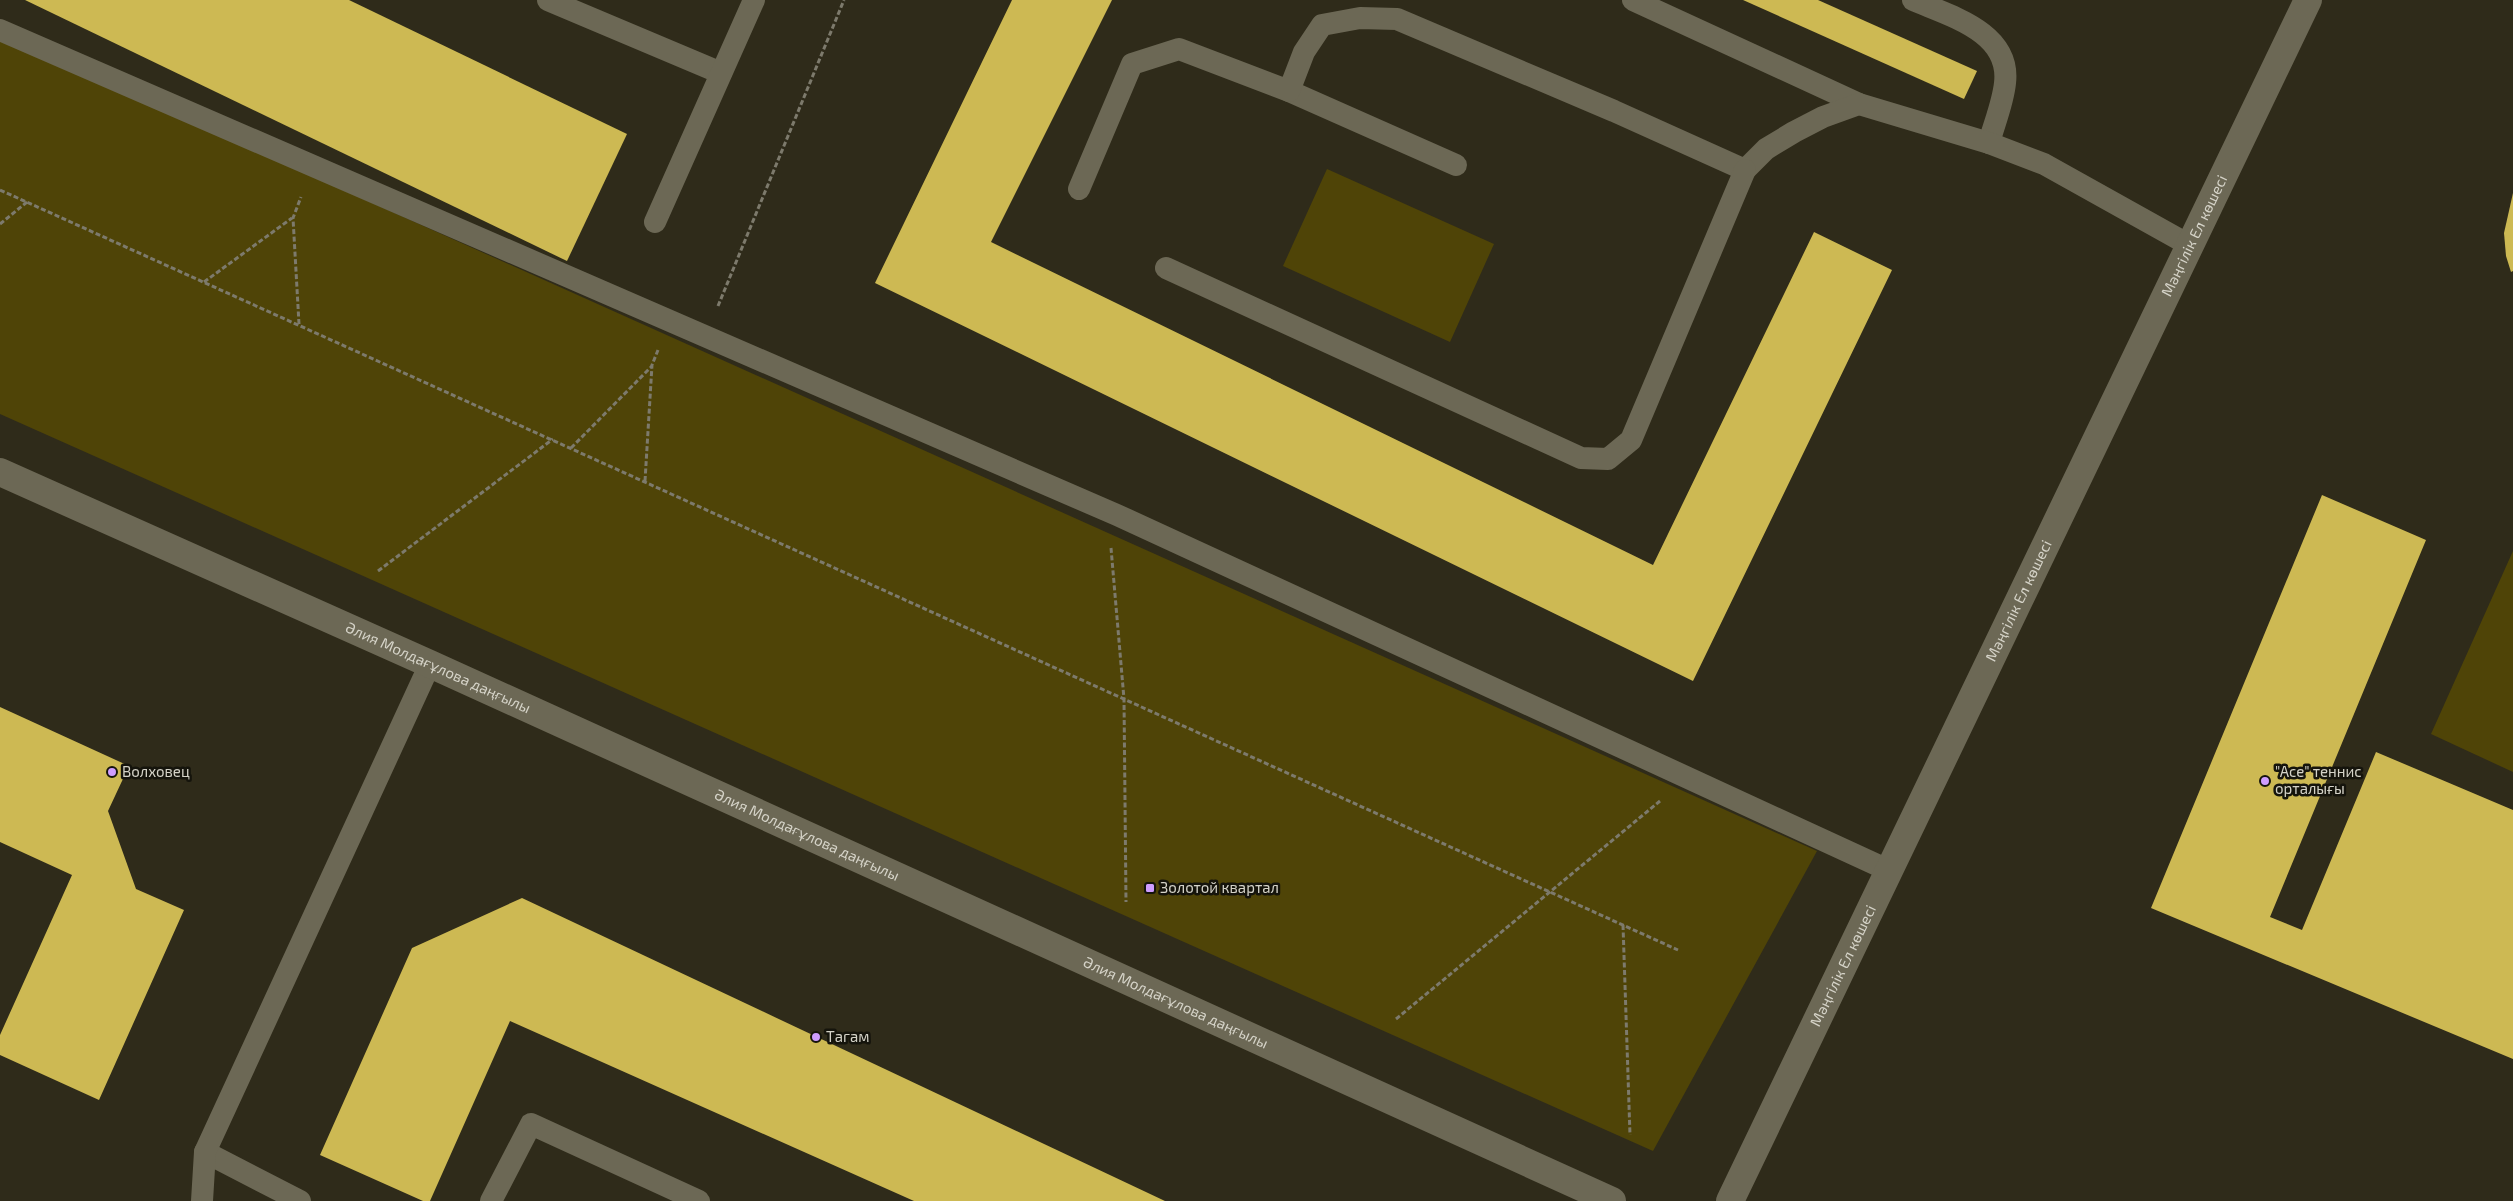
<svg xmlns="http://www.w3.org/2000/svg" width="2513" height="1201" font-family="'Exo 2',sans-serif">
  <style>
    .green { fill: #4f4407 }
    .building { fill: #cdb953 }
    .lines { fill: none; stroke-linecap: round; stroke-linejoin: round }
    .path { stroke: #7d7a6c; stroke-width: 3; stroke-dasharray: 5 2.5; stroke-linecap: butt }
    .service { stroke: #6c6855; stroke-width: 22 }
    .tertiary { stroke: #6c6855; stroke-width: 28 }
    .secondary { stroke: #6c6855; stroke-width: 28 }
    .poi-dot { fill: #cf9dff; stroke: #15140c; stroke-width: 2 }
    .labels { text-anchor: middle; stroke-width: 5; stroke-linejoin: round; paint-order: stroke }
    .street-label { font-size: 15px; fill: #d5d3c8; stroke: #15140c }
    .poi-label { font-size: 15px; fill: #d5d3c8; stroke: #15140c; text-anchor: start }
  </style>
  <rect width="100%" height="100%" fill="#2f2b1a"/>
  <g class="green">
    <path d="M 0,36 L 1817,851 L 1653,1151 L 0,414 Z"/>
    <path d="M 1327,169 L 1494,244 L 1450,342 L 1283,266 Z"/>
    <path d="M 2513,551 L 2513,772 L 2431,734 Z"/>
  </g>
  <g class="building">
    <path d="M 25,0 L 349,0 L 627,134 L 567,261 Z"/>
    <path d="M 1012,0 L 1112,0 L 991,242 L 1653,565 L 1814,232 L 1892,270 L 1693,681 L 875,283 Z"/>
    <path d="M 1743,0 L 1818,0 L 1977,71 L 1964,99 Z"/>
    <path d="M 2513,193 L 2513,271 L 2511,272 L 2506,256 L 2504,233 Z"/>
    <path d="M 2322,495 L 2426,540 L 2270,917 L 2302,930 L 2376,752 L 2513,810 L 2513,1059 L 2151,908 Z"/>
    <path d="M 0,707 L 129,766 L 108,811 L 136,889 L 184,910 L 99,1100 L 0,1055 L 0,1035 L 72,875 L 0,842 Z"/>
    <path d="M 522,898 L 1165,1201 L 914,1201 L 510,1021 L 430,1201 L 423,1201 L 320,1155 L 412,948 Z"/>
  </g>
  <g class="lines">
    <g class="path">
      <path d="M 0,190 L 1678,950"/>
      <path d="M 0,224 L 27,202"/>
      <path d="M 204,282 L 292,218"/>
      <path d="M 718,306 L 844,0"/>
      <path d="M 299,324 L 293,218 L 301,197"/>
      <path d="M 571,448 L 652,366"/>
      <path d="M 645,481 L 652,365 L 658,350"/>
      <path d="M 1111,548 L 1124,699 L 1126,902"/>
      <path d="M 378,571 L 553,439"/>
      <path d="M 1623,925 L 1630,1135"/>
      <path d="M 1396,1019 L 1660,801"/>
    </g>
    <g class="service">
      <path d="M 548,0 L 721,73"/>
      <path d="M 1633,0 L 1859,104"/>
      <path d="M 1913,0 C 1950,16 2011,32 2005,83 C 2003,103 1994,124 1989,143"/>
      <path d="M 0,30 L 1117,515 L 1888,870"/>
      <path d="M 1289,91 L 1456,165"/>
      <path d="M 1079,189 L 1132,64 L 1179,49 L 1289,91 L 1304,52 L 1322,25 L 1360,18 L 1397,19 L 1614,111 L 1745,170 L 1766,149 L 1794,132 L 1823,117 L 1859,104 L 1989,143 L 2044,164 L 2191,246"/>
      <path d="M 655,222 L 754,0"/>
      <path d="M 1166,268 L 1581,458 L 1608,459 L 1631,440 L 1745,170"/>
      <path d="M 205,1152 L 300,1201"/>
      <path d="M 202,1201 L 205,1152 L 430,664"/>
      <path d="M 491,1201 L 531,1124 L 699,1201"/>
    </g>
    <path class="tertiary" id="s1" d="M 1730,1201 L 2308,0"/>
    <path class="secondary" id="s2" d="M 0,472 L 430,664 L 1612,1201"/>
  </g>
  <g class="poi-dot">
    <circle cx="112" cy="772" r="5"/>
    <circle cx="2265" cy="781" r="5"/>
    <rect x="1145" y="883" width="10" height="10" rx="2.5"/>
    <circle cx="816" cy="1037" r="5"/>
  </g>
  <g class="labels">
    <g class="street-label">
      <text dy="5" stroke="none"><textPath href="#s1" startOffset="1071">Мәңгілік Ел көшесі</textPath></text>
      <text dy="5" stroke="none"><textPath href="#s1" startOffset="666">Мәңгілік Ел көшесі</textPath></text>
      <text dy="5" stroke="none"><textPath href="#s2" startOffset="480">Әлия Молдағұлова даңғылы</textPath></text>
      <text dy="5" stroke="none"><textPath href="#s2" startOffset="885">Әлия Молдағұлова даңғылы</textPath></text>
      <text dy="5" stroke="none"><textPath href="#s1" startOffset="261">Мәңгілік Ел көшесі</textPath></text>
      <text dy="5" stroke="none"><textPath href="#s2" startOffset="1290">Әлия Молдағұлова даңғылы</textPath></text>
    </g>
    <g class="poi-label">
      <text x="122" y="777">Волховец</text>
      <text x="2275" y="777">"Ace" теннис<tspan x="2275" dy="17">орталығы</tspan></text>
      <text x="1160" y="893">Золотой квартал</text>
      <text x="826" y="1042">Тагам</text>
    </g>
  </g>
</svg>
